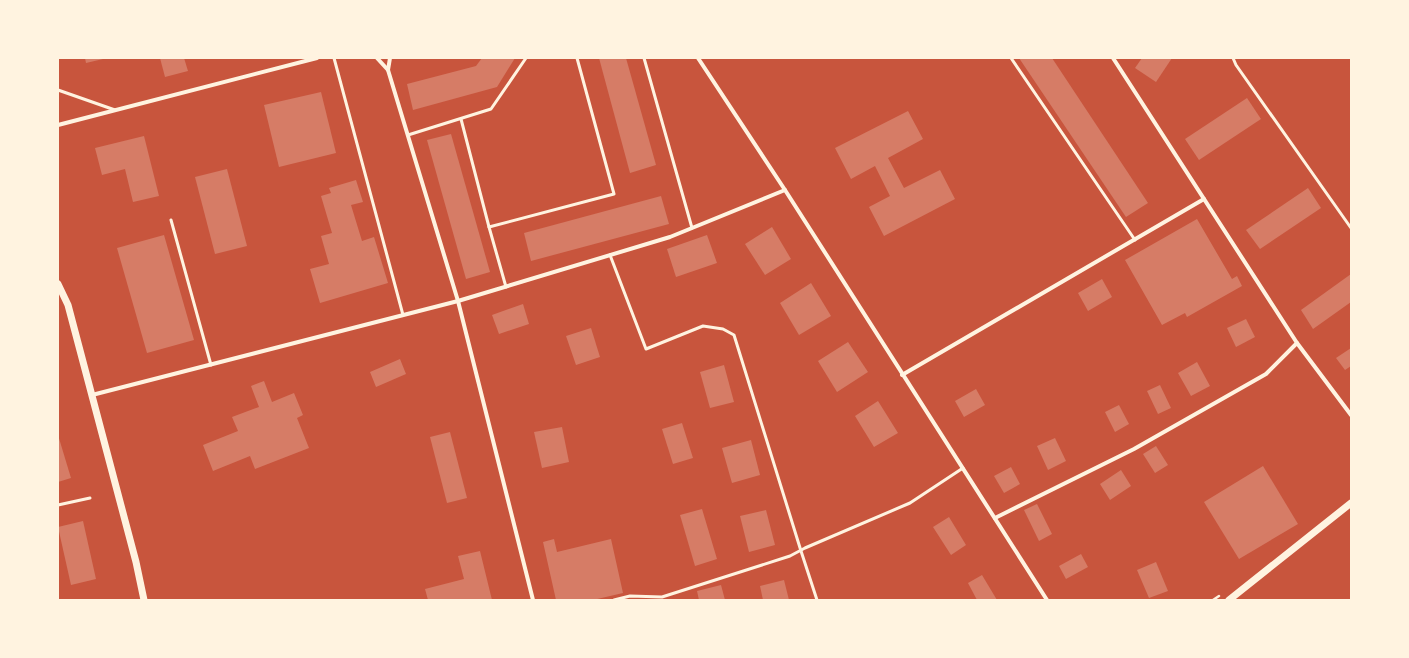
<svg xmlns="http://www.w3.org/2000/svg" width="1409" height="658" font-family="Inter,sans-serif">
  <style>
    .building { fill: #d67c66 }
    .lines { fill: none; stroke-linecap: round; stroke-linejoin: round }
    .path { stroke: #fff3e0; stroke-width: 2.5 }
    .service { stroke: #fff3e0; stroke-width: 3 }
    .minor { stroke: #fff3e0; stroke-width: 4 }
    .tertiary { stroke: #fff3e0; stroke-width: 7 }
  </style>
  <rect width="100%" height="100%" fill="#c8553d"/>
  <g class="building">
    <path d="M 85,58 L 103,58 L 103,59 L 86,63 Z"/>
    <path d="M 160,58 L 184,58 L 188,71 L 165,77 Z"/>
    <path d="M 482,58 L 515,58 L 497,87 L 413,110 L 407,84 L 476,66 Z"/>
    <path d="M 599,58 L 626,58 L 656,165 L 630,173 Z"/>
    <path d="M 1019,58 L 1052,58 L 1148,203 L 1126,217 Z"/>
    <path d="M 1142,58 L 1172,58 L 1156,82 L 1135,68 Z"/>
    <path d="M 321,92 L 336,153 L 279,167 L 264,105 Z"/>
    <path d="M 1247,98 L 1261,119 L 1199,160 L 1185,139 Z"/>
    <path d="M 908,111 L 923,139 L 888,158 L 904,188 L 940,170 L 955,199 L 884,236 L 869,207 L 890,196 L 875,166 L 851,179 L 835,148 Z"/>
    <path d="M 451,134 L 490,272 L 466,279 L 427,140 Z"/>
    <path d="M 144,136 L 159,196 L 133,202 L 125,169 L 102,175 L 95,148 Z"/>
    <path d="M 227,169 L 247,246 L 215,254 L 195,177 Z"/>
    <path d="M 356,180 L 363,202 L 351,205 L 362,241 L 374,237 L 388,283 L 320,303 L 310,269 L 329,264 L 321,236 L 332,233 L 321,196 L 331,193 L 329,188 Z"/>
    <path d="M 1308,188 L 1321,208 L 1260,249 L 1246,230 Z"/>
    <path d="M 661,196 L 669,224 L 531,261 L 524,233 Z"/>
    <path d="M 1197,219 L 1232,279 L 1237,276 L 1242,286 L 1187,317 L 1185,313 L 1162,325 L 1125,260 Z"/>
    <path d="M 772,227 L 791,259 L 765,275 L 745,244 Z"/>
    <path d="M 164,235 L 194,340 L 147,353 L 117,248 Z"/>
    <path d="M 707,235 L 717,263 L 676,277 L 667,249 Z"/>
    <path d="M 1351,274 L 1351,302 L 1313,329 L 1301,310 Z"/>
    <path d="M 1102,279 L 1112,297 L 1088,311 L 1078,293 Z"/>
    <path d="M 811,283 L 831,316 L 799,335 L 780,303 Z"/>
    <path d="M 523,304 L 529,324 L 499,334 L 492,315 Z"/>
    <path d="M 1246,319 L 1255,337 L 1236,347 L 1227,328 Z"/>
    <path d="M 591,328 L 600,357 L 576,365 L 566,336 Z"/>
    <path d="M 848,342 L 868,372 L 837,392 L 818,361 Z"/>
    <path d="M 1351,348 L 1351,366 L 1345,370 L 1336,358 Z"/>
    <path d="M 400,359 L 406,374 L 376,387 L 370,372 Z"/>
    <path d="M 1197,362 L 1210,386 L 1191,396 L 1178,373 Z"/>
    <path d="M 724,365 L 734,402 L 710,408 L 700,372 Z"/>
    <path d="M 264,381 L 272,402 L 294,393 L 303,415 L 297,418 L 309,448 L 255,469 L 250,456 L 213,471 L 203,445 L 238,431 L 232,417 L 259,407 L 251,386 Z"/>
    <path d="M 1160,385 L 1171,408 L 1158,414 L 1147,391 Z"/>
    <path d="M 976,389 L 985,405 L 964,417 L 955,401 Z"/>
    <path d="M 878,401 L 898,433 L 874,447 L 855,416 Z"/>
    <path d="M 1119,405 L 1129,424 L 1115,432 L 1105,412 Z"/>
    <path d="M 682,423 L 693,458 L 673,464 L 662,429 Z"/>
    <path d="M 562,427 L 569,462 L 542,468 L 534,432 Z"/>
    <path d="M 450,432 L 467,498 L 447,503 L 430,437 Z"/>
    <path d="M 58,435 L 71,478 L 58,482 Z"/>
    <path d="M 1055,438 L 1066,461 L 1048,470 L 1037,446 Z"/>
    <path d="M 751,440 L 760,475 L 732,483 L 722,448 Z"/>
    <path d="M 1156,446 L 1168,465 L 1155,473 L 1143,454 Z"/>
    <path d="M 1263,466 L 1298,524 L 1239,559 L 1204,502 Z"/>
    <path d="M 1011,467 L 1020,484 L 1004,493 L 994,476 Z"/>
    <path d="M 1121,470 L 1131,486 L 1110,500 L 1100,484 Z"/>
    <path d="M 1037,504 L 1052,534 L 1039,541 L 1024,510 Z"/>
    <path d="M 702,509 L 717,559 L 695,566 L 680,515 Z"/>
    <path d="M 766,510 L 775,545 L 749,552 L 740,516 Z"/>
    <path d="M 949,517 L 966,545 L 951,555 L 933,527 Z"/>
    <path d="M 83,521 L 96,579 L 71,585 L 58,527 Z"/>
    <path d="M 554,539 L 557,552 L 611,539 L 623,593 L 593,600 L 556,600 L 543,542 Z"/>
    <path d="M 480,551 L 492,600 L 428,600 L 425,589 L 464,579 L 458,556 Z"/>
    <path d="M 1081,554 L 1088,567 L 1066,579 L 1059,566 Z"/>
    <path d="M 1156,562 L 1168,591 L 1149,598 L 1137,570 Z"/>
    <path d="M 982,575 L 997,600 L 977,600 L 968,583 Z"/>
    <path d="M 784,580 L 789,600 L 763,600 L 760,586 Z"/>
    <path d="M 721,585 L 725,600 L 699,600 L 697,591 Z"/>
  </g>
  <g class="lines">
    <path class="path" d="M 1213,600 L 1219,596"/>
    <g class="service">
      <path d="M 334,58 L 403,315"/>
      <path d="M 644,58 L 692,228"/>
      <path d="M 1011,58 L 1135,240"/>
      <path d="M 1233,58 L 1236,65 L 1351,228"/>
      <path d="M 58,90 L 115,110"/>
      <path d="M 461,119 L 489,227"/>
      <path d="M 408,135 L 491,109 L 526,58"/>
      <path d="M 171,220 L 211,365"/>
      <path d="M 610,255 L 646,349 L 703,326 L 723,329 L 734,335 L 801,551 L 817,600"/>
      <path d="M 506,287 L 489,227 L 614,194 L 577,58"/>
      <path d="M 58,505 L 90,498"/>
      <path d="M 614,600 L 630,596 L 662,597 L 790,556 L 805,548 L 910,503 L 963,468"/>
    </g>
    <g class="minor">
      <path d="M 377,58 L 388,70"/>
      <path d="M 390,58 L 388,70 L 458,301 L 533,600"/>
      <path d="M 698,58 L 785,190 L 1047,600"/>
      <path d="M 1113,58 L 1297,343 L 1351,415"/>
      <path d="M 58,125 L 317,58"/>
      <path d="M 902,375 L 1204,199"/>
      <path d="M 92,395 L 458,301 L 670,237 L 785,190"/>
      <path d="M 995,518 L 1134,449 L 1266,374 L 1297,343"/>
    </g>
    <g class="tertiary">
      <path d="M 58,284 L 68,305 L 136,562 L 144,600"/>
      <path d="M 1229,600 L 1351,503"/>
    </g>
  </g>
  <rect width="1409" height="658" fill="none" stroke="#fff3e0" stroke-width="118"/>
</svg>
